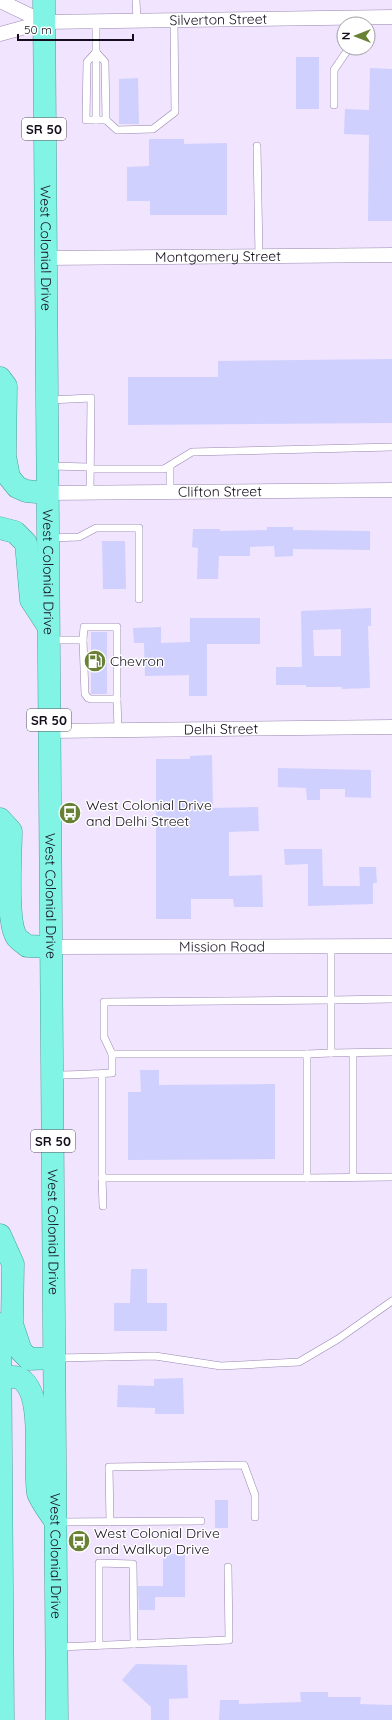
<svg xmlns="http://www.w3.org/2000/svg" width="392" height="1720" font-family="Quicksand,sans-serif">
  <style>
    .building { fill: #d0d0fe; fill-rule: evenodd }
    .lines { fill: none; stroke-linecap: round; stroke-linejoin: round }
    .service-casing { stroke: #9987b0; stroke-width: 8 }
    .minor-casing { stroke: #9987b0; stroke-width: 15 }
    .trunk-casing { stroke: #47a19b; stroke-width: 23 }
    .service { stroke: #fff; stroke-width: 7 }
    .minor { stroke: #fff; stroke-width: 14 }
    .trunk { stroke: #82f4e6; stroke-width: 22 }
    .labels { text-anchor: middle; stroke-width: 3; stroke-linejoin: round; paint-order: stroke }
    .shield { fill: #fff; stroke: #5a5660; stroke-width: 1 }
    .shield-label { font-size: 13px; font-weight: bold; fill: #140d1c }
    .street-label { font-size: 14px; fill: #140d1c; stroke: #fff }
    .poi-label { font-size: 14px; fill: #140d1c; stroke: #fff; text-anchor: start }
  </style>
  <rect width="100%" height="100%" fill="#f0e4ff"/>
  <g class="building">
    <rect x="296" y="57" width="23" height="52"/>
    <path d="M 370,68 L 392,69 L 392,221 L 368,221 L 369,135 L 344,134 L 345,109 L 369,110 Z"/>
    <path d="M 138,78 L 139,124 L 119,124 L 119,79 Z"/>
    <path d="M 149,139 L 184,139 L 184,144 L 227,143 L 227,215 L 150,215 L 150,201 L 127,201 L 127,167 L 149,166 Z"/>
    <path d="M 392,359 L 392,423 L 128,425 L 128,377 L 218,377 L 218,361 Z"/>
    <path d="M 267,527 L 293,527 L 293,530 L 370,531 L 370,550 L 293,549 L 293,556 L 275,557 L 274,546 L 250,547 L 250,556 L 219,556 L 218,579 L 197,579 L 198,548 L 192,547 L 193,529 L 220,529 L 220,531 L 267,530 Z"/>
    <path d="M 102,541 L 125,541 L 126,589 L 103,589 Z"/>
    <path d="M 371,608 L 371,626 L 368,626 L 370,688 L 342,689 L 342,687 L 306,687 L 306,685 L 276,685 L 276,667 L 302,667 L 301,611 ZM 341,629 L 341,656 L 314,656 L 313,630 Z"/>
    <path d="M 190,618 L 260,618 L 260,644 L 207,644 L 207,696 L 189,696 L 189,675 L 145,676 L 144,643 L 134,643 L 133,628 L 161,627 L 161,643 L 190,642 Z"/>
    <rect x="91" y="632" width="16" height="62"/>
    <path d="M 212,755 L 213,808 L 258,807 L 259,831 L 229,832 L 229,876 L 262,875 L 263,907 L 234,907 L 233,899 L 191,899 L 191,919 L 156,919 L 156,759 L 190,759 L 190,756 Z"/>
    <path d="M 278,768 L 371,770 L 371,798 L 345,797 L 345,789 L 320,789 L 320,800 L 307,800 L 306,788 L 278,787 Z"/>
    <path d="M 284,849 L 322,849 L 323,886 L 360,886 L 359,867 L 376,867 L 377,883 L 373,883 L 373,904 L 308,906 L 308,864 L 285,865 Z"/>
    <path d="M 140,1070 L 159,1070 L 159,1085 L 275,1084 L 275,1159 L 128,1160 L 128,1092 L 141,1092 Z"/>
    <path d="M 131,1269 L 147,1269 L 147,1303 L 167,1303 L 167,1331 L 114,1331 L 114,1303 L 130,1303 Z"/>
    <path d="M 183,1378 L 184,1414 L 155,1414 L 155,1408 L 117,1407 L 118,1385 L 154,1386 L 154,1379 Z"/>
    <rect x="215" y="1500" width="13" height="28"/>
    <path d="M 163,1554 L 185,1554 L 185,1597 L 155,1597 L 155,1610 L 139,1610 L 138,1586 L 163,1586 Z"/>
    <path d="M 136,1664 L 187,1665 L 188,1698 L 169,1699 L 169,1720 L 151,1720 L 151,1707 L 122,1680 Z"/>
    <path d="M 300,1692 L 328,1692 L 328,1697 L 361,1697 L 360,1704 L 392,1705 L 392,1720 L 219,1720 L 220,1700 L 239,1700 L 239,1704 L 301,1702 Z"/>
  </g>
  <g class="lines">
    <g class="service-casing">
      <g id="service">
        <path d="M 136,0 L 137,20"/>
        <path d="M 96,22 L 96,52 L 87,62 L 86,120 L 106,120 L 117,130 L 153,129 L 175,112 L 174,20"/>
        <path d="M 96,52 L 105,62 L 106,120"/>
        <path d="M 96,52 L 96,120"/>
        <path d="M 334,105 L 334,70 L 349,48"/>
        <path d="M 257,146 L 259,256"/>
        <path d="M 50,400 L 91,398 L 90,492"/>
        <path d="M 50,466 L 89,467"/>
        <path d="M 90,469 L 164,469 L 192,452 L 392,447"/>
        <path d="M 170,492 L 170,466"/>
        <path d="M 50,538 L 79,537 L 96,528 L 139,528 L 139,599"/>
        <path d="M 51,640 L 83,640 L 85,694 L 88,698 L 91,699 L 117,699 L 118,730"/>
        <path d="M 83,640 L 84,627 L 117,627 L 117,699"/>
        <path d="M 331,1053 L 392,1052"/>
        <path d="M 353,1053 L 353,1177"/>
        <path d="M 112,1054 L 104,1037 L 104,1002 L 331,1000 L 331,946"/>
        <path d="M 307,1054 L 331,1053 L 331,1000 L 392,999"/>
        <path d="M 55,1075 C 74,1075 93,1074 112,1073 L 112,1054 L 307,1054 L 307,1178 L 102,1178 L 102,1073"/>
        <path d="M 102,1178 L 103,1206"/>
        <path d="M 307,1178 L 392,1177"/>
        <path d="M 57,1358 L 155,1356 L 221,1366 L 299,1362 L 338,1339 L 392,1301"/>
        <path d="M 58,1522 L 201,1521"/>
        <path d="M 110,1522 L 109,1467 L 244,1465 L 255,1495 L 255,1517"/>
        <path d="M 99,1645 L 99,1563 L 133,1564 L 134,1644"/>
        <path d="M 59,1647 L 229,1640 L 228,1567"/>
      </g>
    </g>
    <g class="minor-casing">
      <g id="minor">
        <path d="M 0,1 L 44,22"/>
        <path id="s1" d="M 0,34 L 44,22 L 392,17"/>
        <path id="s2" d="M 45,258 L 392,255"/>
        <path id="s3" d="M 47,493 L 392,490"/>
        <path id="s4" d="M 50,731 L 392,727"/>
        <path id="s5" d="M 51,947 L 392,946"/>
      </g>
    </g>
    <g class="trunk-casing">
      <g id="trunk">
        <path id="s6" d="M 44,0 L 57,1720"/>
        <path d="M 0,378 L 6,386 L 5,456 L 9,477 L 17,487 L 26,491 L 47,493"/>
        <path d="M 0,528 L 15,532 L 26,543 L 31,600 L 48,626"/>
        <path d="M 0,819 L 11,831 C 11,853 6,919 16,936 C 18,940 24,943 27,946 L 51,947"/>
        <path d="M 0,1235 L 13,1264 L 12,1324 L 21,1351 L 29,1359 L 55,1358"/>
        <path d="M 0,1324 L 3,1720"/>
        <path d="M 0,1377 C 6,1377 14,1376 19,1378 C 46,1391 33,1467 38,1493 C 40,1500 51,1515 56,1522"/>
      </g>
    </g>
    <use href="#service" class="service"/>
    <use href="#minor" class="minor"/>
    <use href="#trunk" class="trunk"/>
  </g>
  <defs>
    <g id="fuel-disc" transform="scale(1.15)"><circle r="9.5" fill="#688134" stroke="#fff"/><path d="M-5.5-6h7V0h2V4h1.3V-2.5L3-4.5l.8-.8L6-3V5H2.5V1h-1V6h-7ZM-4.2-4.7v3.2H.2V-4.7Z" fill="#fff"/></g>
    <g id="bus-disc" transform="scale(1.15)"><circle r="9.5" fill="#688134" stroke="#fff"/><path d="M-5-6H5V4H4V6H2V4H-2V6H-4V4H-5ZM-3.5-4V0h7V-4ZM-3.5 1.2v1.5H-2V1.2ZM2 1.2v1.5H3.5V1.2Z" fill="#fff"/></g>
  </defs>
  <g fill-rule="evenodd">
    <use href="#fuel-disc" x="95" y="661"/>
    <use href="#bus-disc" x="70" y="813"/>
    <use href="#bus-disc" x="79" y="1541"/>
  </g>
  <g class="labels">
    <g class="shield">
      <rect x="22" y="118" width="44" height="22" rx="3"/>
      <rect x="27" y="709" width="44" height="22" rx="3"/>
      <rect x="31" y="1130" width="44" height="22" rx="3"/>
    </g>
    <g class="shield-label">
      <text x="44" y="134">SR 50</text>
      <text x="49" y="725">SR 50</text>
      <text x="53" y="1146">SR 50</text>
    </g>
    <g class="street-label">
      <text dy="5" stroke="none"><textPath href="#s1" startOffset="220">Silverton Street</textPath></text>
      <text dy="5" stroke="none"><textPath href="#s6" startOffset="248">West Colonial Drive</textPath></text>
      <text dy="5" stroke="none"><textPath href="#s2" startOffset="173">Montgomery Street</textPath></text>
      <text dy="5" stroke="none"><textPath href="#s3" startOffset="173">Clifton Street</textPath></text>
      <text dy="5" stroke="none"><textPath href="#s6" startOffset="572">West Colonial Drive</textPath></text>
      <text dy="5" stroke="none"><textPath href="#s4" startOffset="171">Delhi Street</textPath></text>
      <text dy="5" stroke="none"><textPath href="#s6" startOffset="896">West Colonial Drive</textPath></text>
      <text dy="5" stroke="none"><textPath href="#s5" startOffset="171">Mission Road</textPath></text>
      <text dy="5" stroke="none"><textPath href="#s6" startOffset="1232">West Colonial Drive</textPath></text>
      <text dy="5" stroke="none"><textPath href="#s6" startOffset="1556">West Colonial Drive</textPath></text>
    </g>
    <g class="poi-label">
      <text x="110" y="666">Chevron</text>
      <text x="86" y="810">West Colonial Drive<tspan x="86" dy="16">and Delhi Street</tspan></text>
      <text x="94" y="1538">West Colonial Drive<tspan x="94" dy="16">and Walkup Drive</tspan></text>
    </g>
  </g>
  <g transform="translate(356 36) rotate(270)"><circle r="19" fill="#ffffff" stroke="#a19ea4"/>
  <path d="M0-3L7 15L0 10L-7 15Z" fill="#688134"/>
  <text y="-6" font-size="11" font-weight="bold" text-anchor="middle" fill="#140d1c">N</text>
  </g>
  <path d="M18 34v6h115v-6" fill="none" stroke="#140d1c" stroke-width="2"/>
  <text x="24" y="34" font-size="12" fill="#140d1c" stroke="#ffffff" stroke-width="3" paint-order="stroke">50 m</text>
</svg>
